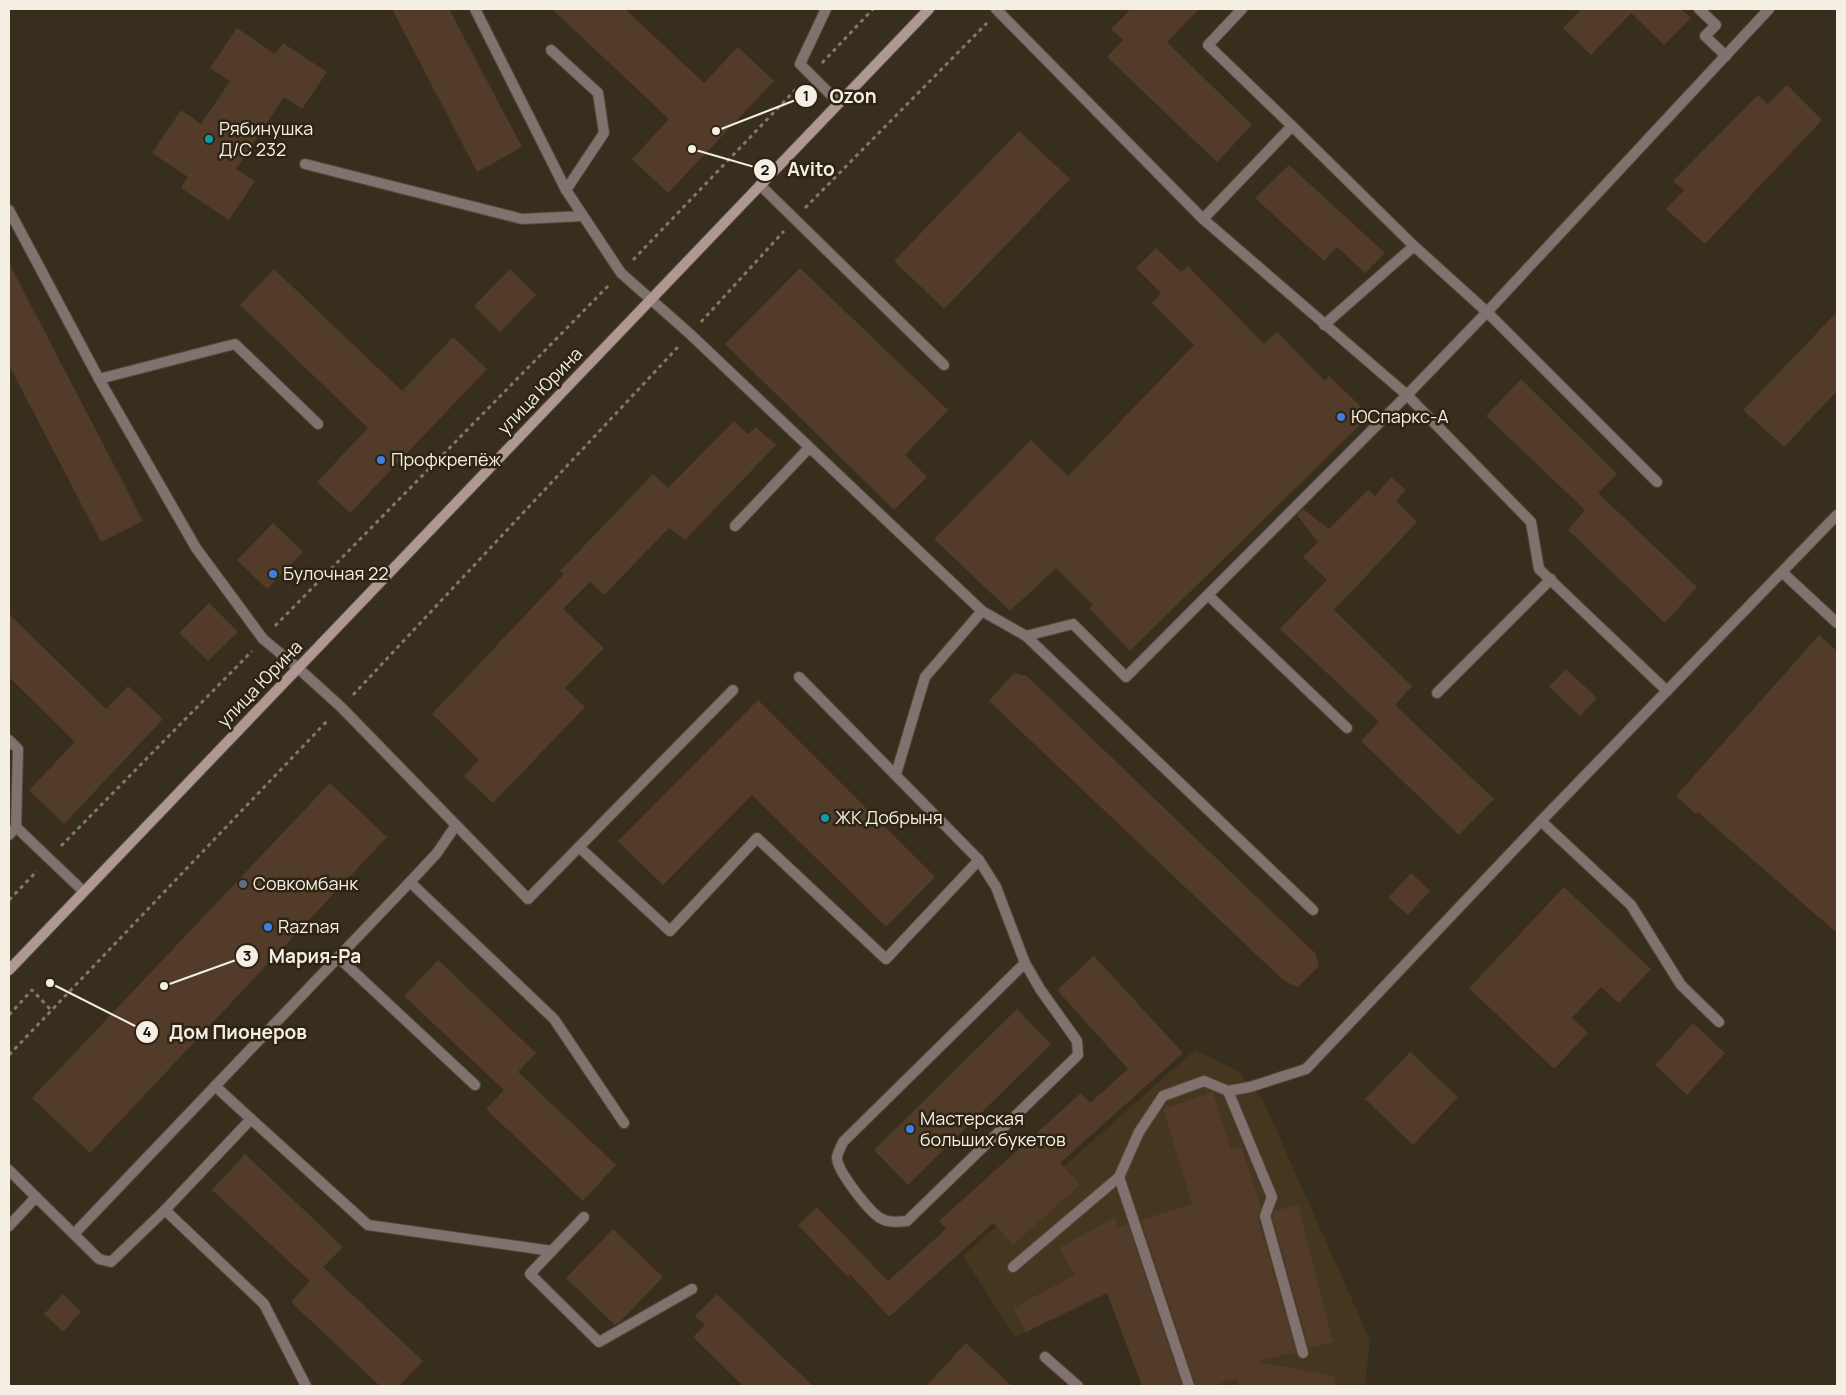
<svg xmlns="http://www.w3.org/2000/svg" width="1846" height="1395" font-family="Manrope,sans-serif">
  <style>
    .built { fill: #44361f }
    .building { fill: #523b28 }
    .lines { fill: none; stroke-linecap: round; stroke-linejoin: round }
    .lane-casing { stroke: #524939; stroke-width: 12 }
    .street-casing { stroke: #524939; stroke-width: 12 }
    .secondary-casing { stroke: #524939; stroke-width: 12 }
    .path { stroke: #81786a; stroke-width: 3; stroke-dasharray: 4 4; stroke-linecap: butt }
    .lane { stroke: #81726f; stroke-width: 10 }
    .street { stroke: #81726f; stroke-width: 10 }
    .secondary { stroke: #af9793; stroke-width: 10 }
    .culture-dot { fill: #0f9aa8; stroke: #2e2413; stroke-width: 2 }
    .shop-dot { fill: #3f7fe0; stroke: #2e2413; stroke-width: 2 }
    .service-dot { fill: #5c6f8a; stroke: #2e2413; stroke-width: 2 }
    .labels { text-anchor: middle; stroke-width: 5; stroke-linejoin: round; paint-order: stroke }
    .poi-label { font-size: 18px; fill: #f5eee3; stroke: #2e2413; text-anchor: start }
    .street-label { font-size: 18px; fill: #f5eee3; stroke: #2e2413 }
    .leader { fill: none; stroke: #f5eee3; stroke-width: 2 }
    .callout-dot { fill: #f5eee3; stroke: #2e2413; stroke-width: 2 }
    .mark-label { font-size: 15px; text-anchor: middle; font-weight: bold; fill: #111 }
    .callout-label { font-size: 19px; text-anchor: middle; font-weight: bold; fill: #f5eee3; stroke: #2e2413; stroke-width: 5; stroke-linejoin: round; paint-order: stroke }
  </style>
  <rect width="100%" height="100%" fill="#382e1d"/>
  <path class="built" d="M 1195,1050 L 1240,1072 L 1250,1087 L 1262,1098 L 1370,1340 L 1365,1386 L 1142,1386 L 1107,1293 L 1015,1337 L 963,1256 Z"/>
  <g class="building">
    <path d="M 392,9 L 449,9 L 522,147 L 477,172 Z"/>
    <path d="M 552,9 L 625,9 L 704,83 L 738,47 L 774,81 L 668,193 L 632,159 L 669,119 Z"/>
    <path d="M 1131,9 L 1199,9 L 1167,42 L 1252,125 L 1217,162 L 1107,57 L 1123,40 L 1111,29 Z"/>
    <path d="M 1582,9 L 1681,9 L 1691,18 L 1664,45 L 1631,13 L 1591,55 L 1563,28 Z"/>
    <path d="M 237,28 L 275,54 L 283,43 L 327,72 L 302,109 L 284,97 L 236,169 L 255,181 L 229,220 L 181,188 L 188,177 L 152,153 L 181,110 L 201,124 L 230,81 L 210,68 Z"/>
    <path d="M 1787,85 L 1822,120 L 1705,244 L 1666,209 L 1684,190 L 1673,181 L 1758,95 L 1768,104 Z"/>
    <path d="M 1019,131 L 1070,179 L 944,309 L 894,261 Z"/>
    <path d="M 1289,165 L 1385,253 L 1365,273 L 1337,247 L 1324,261 L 1255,198 Z"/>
    <path d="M 1156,248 L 1181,272 L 1188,266 L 1264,344 L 1277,332 L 1325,381 L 1329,376 L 1370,415 L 1130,651 L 1089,608 L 1093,605 L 1056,568 L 1010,611 L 934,539 L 1031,440 L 1068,476 L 1194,345 L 1152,303 L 1161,293 L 1136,268 Z"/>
    <path d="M 9,263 L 143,521 L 101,542 L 9,365 Z"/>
    <path d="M 800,268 L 948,410 L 905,455 L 927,477 L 894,510 L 725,344 Z"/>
    <path d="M 274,269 L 402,391 L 453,337 L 487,369 L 350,513 L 317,482 L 368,428 L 240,305 Z"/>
    <path d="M 510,269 L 536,295 L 500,332 L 474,306 Z"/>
    <path d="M 1837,312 L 1837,391 L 1784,447 L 1743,410 Z"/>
    <path d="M 1521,379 L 1617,474 L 1598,493 L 1697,587 L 1665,623 L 1568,530 L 1585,510 L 1486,416 Z"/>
    <path d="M 734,421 L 748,434 L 756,427 L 776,445 L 685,540 L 669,528 L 604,595 L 590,582 L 563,609 L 604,648 L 565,688 L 585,707 L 493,803 L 464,776 L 479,760 L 432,714 L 564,574 L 560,571 L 653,474 L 668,488 Z"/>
    <path d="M 1391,477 L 1406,490 L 1396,501 L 1417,522 L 1334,610 L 1412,686 L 1395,705 L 1494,799 L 1459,835 L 1361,741 L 1379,722 L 1280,629 L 1327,580 L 1303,557 L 1318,542 L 1297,515 L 1303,509 L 1329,529 L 1368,490 L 1375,496 Z"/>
    <path d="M 273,523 L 303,552 L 267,589 L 237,560 Z"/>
    <path d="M 209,603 L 238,632 L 208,661 L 179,633 Z"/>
    <path d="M 9,614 L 106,709 L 128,686 L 163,719 L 64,824 L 29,790 L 75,742 L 9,677 Z"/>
    <path d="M 1819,635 L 1837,651 L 1837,933 L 1698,812 L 1696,814 L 1676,796 Z"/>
    <path d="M 1566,669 L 1597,698 L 1580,716 L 1549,687 Z"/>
    <path d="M 1014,673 L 1027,676 L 1315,953 L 1319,966 L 1298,987 L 1284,981 L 989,701 Z"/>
    <path d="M 758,700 L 935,877 L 886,927 L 752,795 L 663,885 L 618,841 Z"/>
    <path d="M 330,783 L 387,837 L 90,1153 L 32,1098 Z"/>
    <path d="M 1411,873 L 1430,891 L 1408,915 L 1388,898 Z"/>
    <path d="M 1564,887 L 1651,969 L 1619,1003 L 1601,987 L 1572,1018 L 1588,1033 L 1554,1069 L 1469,988 Z"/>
    <path d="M 1094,956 L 1183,1053 L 1060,1163 L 1080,1185 L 1013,1245 L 993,1223 L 889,1317 L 850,1274 L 848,1277 L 798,1225 L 817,1207 L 888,1281 L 946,1229 L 939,1221 L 1081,1093 L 1090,1103 L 1128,1069 L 1057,990 Z"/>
    <path d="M 438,960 L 536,1053 L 518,1072 L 616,1165 L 583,1201 L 486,1109 L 504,1090 L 404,996 Z"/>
    <path d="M 1017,1009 L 1051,1044 L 908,1185 L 874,1150 Z"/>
    <path d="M 1693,1023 L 1725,1053 L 1687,1095 L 1655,1065 Z"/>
    <path d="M 1410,1052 L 1458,1097 L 1413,1145 L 1365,1099 Z"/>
    <path d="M 1213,1092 L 1231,1150 L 1242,1147 L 1261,1208 L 1258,1218 L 1296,1352 L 1258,1362 L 1335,1376 L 1334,1386 L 1239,1386 L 1237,1378 L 1212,1386 L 1196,1386 L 1141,1220 L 1192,1204 L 1163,1109 Z"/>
    <path d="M 245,1154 L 343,1247 L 323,1267 L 423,1361 L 399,1386 L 380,1386 L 291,1302 L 310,1281 L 212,1190 Z"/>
    <path d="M 1298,1205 L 1333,1342 L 1309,1348 L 1272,1216 L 1274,1211 Z"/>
    <path d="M 1115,1217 L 1118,1227 L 1128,1224 L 1182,1386 L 1142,1386 L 1107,1293 L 1026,1332 L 1013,1308 L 1075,1275 L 1059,1248 Z"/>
    <path d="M 613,1229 L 663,1277 L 620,1322 L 615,1325 L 566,1278 Z"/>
    <path d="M 63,1294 L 81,1312 L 63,1332 L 44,1314 Z"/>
    <path d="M 717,1294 L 813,1386 L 743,1386 L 693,1337 L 705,1325 L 695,1316 Z"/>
    <path d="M 966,1343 L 1012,1386 L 926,1386 Z"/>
  </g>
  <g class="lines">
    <g class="lane-casing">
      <g id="lane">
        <path d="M 475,9 L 566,190 L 621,273 L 690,334 L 982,611 L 925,677 L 896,774"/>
        <path d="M 826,9 L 800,64 L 839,103"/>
        <path d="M 996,9 L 1203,219 L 1407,395 L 1531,522 L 1539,569 L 1667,691"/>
        <path d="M 1699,9 L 1716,25 L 1705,36 L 1726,56"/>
        <path d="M 551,50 L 598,93 L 604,133 L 566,190"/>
        <path d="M 1292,126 L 1414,246 L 1487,312 L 1657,482"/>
        <path d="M 305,164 L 522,219 L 583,216"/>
        <path d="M 760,185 L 944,365"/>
        <path d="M 9,210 L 99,379 L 196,548 L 263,639 L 298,668 L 341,707 L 456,825 L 437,853 L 410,882 L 74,1234"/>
        <path d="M 1203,219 L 1292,126 L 1208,45 L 1242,9"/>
        <path d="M 1324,325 L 1414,246"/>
        <path d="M 99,379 L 235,344 L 318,424"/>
        <path d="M 735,526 L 809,448"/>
        <path d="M 1783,573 L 1837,623"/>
        <path d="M 1208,595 L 1347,728"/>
        <path d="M 982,611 L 1026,636 L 1313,910"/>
        <path d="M 1026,636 L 1073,624 L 1126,677 L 1407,395 L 1487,312 L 1769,9"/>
        <path d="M 799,677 L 979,860 L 996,887 L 1025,963 L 843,1142 C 841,1147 838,1152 837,1157 C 836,1170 869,1211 880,1218 C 888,1223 898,1222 907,1221 L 1078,1055 L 1077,1041 L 1040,989 L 1025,963"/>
        <path d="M 733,690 L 579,847 L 670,931 L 757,838 L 886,959 L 979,860"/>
        <path d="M 1437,693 L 1551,579"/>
        <path d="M 9,740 L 18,749 L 16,827"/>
        <path d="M 1541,821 L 1631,905 L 1681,985 L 1719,1022"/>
        <path d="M 456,825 L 528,899 L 579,847"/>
        <path d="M 9,835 L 16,827 L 83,891"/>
        <path d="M 410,882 L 554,1019 L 624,1123"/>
        <path d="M 338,957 L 475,1085"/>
        <path d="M 215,1086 L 251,1119"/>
        <path d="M 1228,1091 L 1272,1197 L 1265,1216 L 1303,1353"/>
        <path d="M 9,1170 L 36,1197 L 9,1226"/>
        <path d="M 1119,1177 L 1189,1386"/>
        <path d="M 36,1197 L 99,1259 L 111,1262 L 165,1210 L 264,1304 L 306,1386"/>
        <path d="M 165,1210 L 251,1119 L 368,1225 L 552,1251"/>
        <path d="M 584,1217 L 530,1274 L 599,1342 L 692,1289"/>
        <path d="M 1013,1267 L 1119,1177 L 1139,1132 L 1163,1096 L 1204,1081 L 1228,1091 L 1250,1087 L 1306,1069"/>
        <path d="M 1045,1357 L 1078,1386"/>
      </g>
    </g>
    <g class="street-casing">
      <path id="street" d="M 1306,1069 L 1541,821 L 1837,515"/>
    </g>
    <g class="secondary-casing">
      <path id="secondary" d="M 9,970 L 929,9"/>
    </g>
    <g class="path">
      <path d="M 822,63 L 873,9"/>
      <path d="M 805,208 L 987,23"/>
      <path d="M 633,260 L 798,87"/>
      <path d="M 701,322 L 784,231"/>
      <path d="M 275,626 L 610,284"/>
      <path d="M 353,695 L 678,347"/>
      <path d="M 61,846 L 252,651"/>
      <path d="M 9,900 L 37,871"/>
      <path d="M 9,1015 L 32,990 L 52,1011"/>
      <path d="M 9,1055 L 329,719"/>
    </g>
    <use href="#lane" class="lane"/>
    <use href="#street" class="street"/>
    <use href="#secondary" class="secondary"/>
  </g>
  <g class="culture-dot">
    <circle cx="209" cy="139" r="5"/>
    <circle cx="825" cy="818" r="5"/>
  </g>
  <g class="shop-dot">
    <circle cx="1341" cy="417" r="5"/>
    <circle cx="381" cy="460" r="5"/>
    <circle cx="273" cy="574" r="5"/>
    <circle cx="268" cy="927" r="5"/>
    <circle cx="910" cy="1129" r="5"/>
  </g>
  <circle class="service-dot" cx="243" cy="884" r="5"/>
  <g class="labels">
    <g class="poi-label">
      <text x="219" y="135">Рябинушка<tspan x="219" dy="21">Д/С 232</tspan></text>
      <text x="1351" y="423">ЮСпаркс-А</text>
      <text x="391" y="466">Профкрепёж</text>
      <text x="283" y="580">Булочная 22</text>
      <text x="835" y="824">ЖК Добрыня</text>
      <text x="253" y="890">Совкомбанк</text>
      <text x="278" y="933">Raznaя</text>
      <text x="920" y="1125">Мастерская<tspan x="920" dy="21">больших букетов</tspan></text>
    </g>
    <g class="street-label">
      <text transform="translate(540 391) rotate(-46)" y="6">улица Юрина</text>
      <text transform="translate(260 684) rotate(-46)" y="6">улица Юрина</text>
    </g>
  </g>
  <path class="leader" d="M716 131L806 96M692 149L765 170M164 986L247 956M50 983L147 1032"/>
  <g class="callout-dot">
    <circle cx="716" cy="131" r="5"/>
    <circle cx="692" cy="149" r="5"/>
    <circle cx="164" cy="986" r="5"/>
    <circle cx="50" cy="983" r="5"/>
    <circle cx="806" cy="96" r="12"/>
    <circle cx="765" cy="170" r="12"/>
    <circle cx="247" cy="956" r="12"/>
    <circle cx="147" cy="1032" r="12"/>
  </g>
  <g class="mark-label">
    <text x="806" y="101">1</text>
    <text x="765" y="175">2</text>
    <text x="247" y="961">3</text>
    <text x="147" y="1037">4</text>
  </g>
  <g class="callout-label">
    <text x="853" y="103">Ozon</text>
    <text x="811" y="176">Avito</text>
    <text x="315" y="963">Мария-Ра</text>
    <text x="238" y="1039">Дом Пионеров</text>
  </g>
  <rect width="1846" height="1395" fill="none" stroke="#f5eee3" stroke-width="20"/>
</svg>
